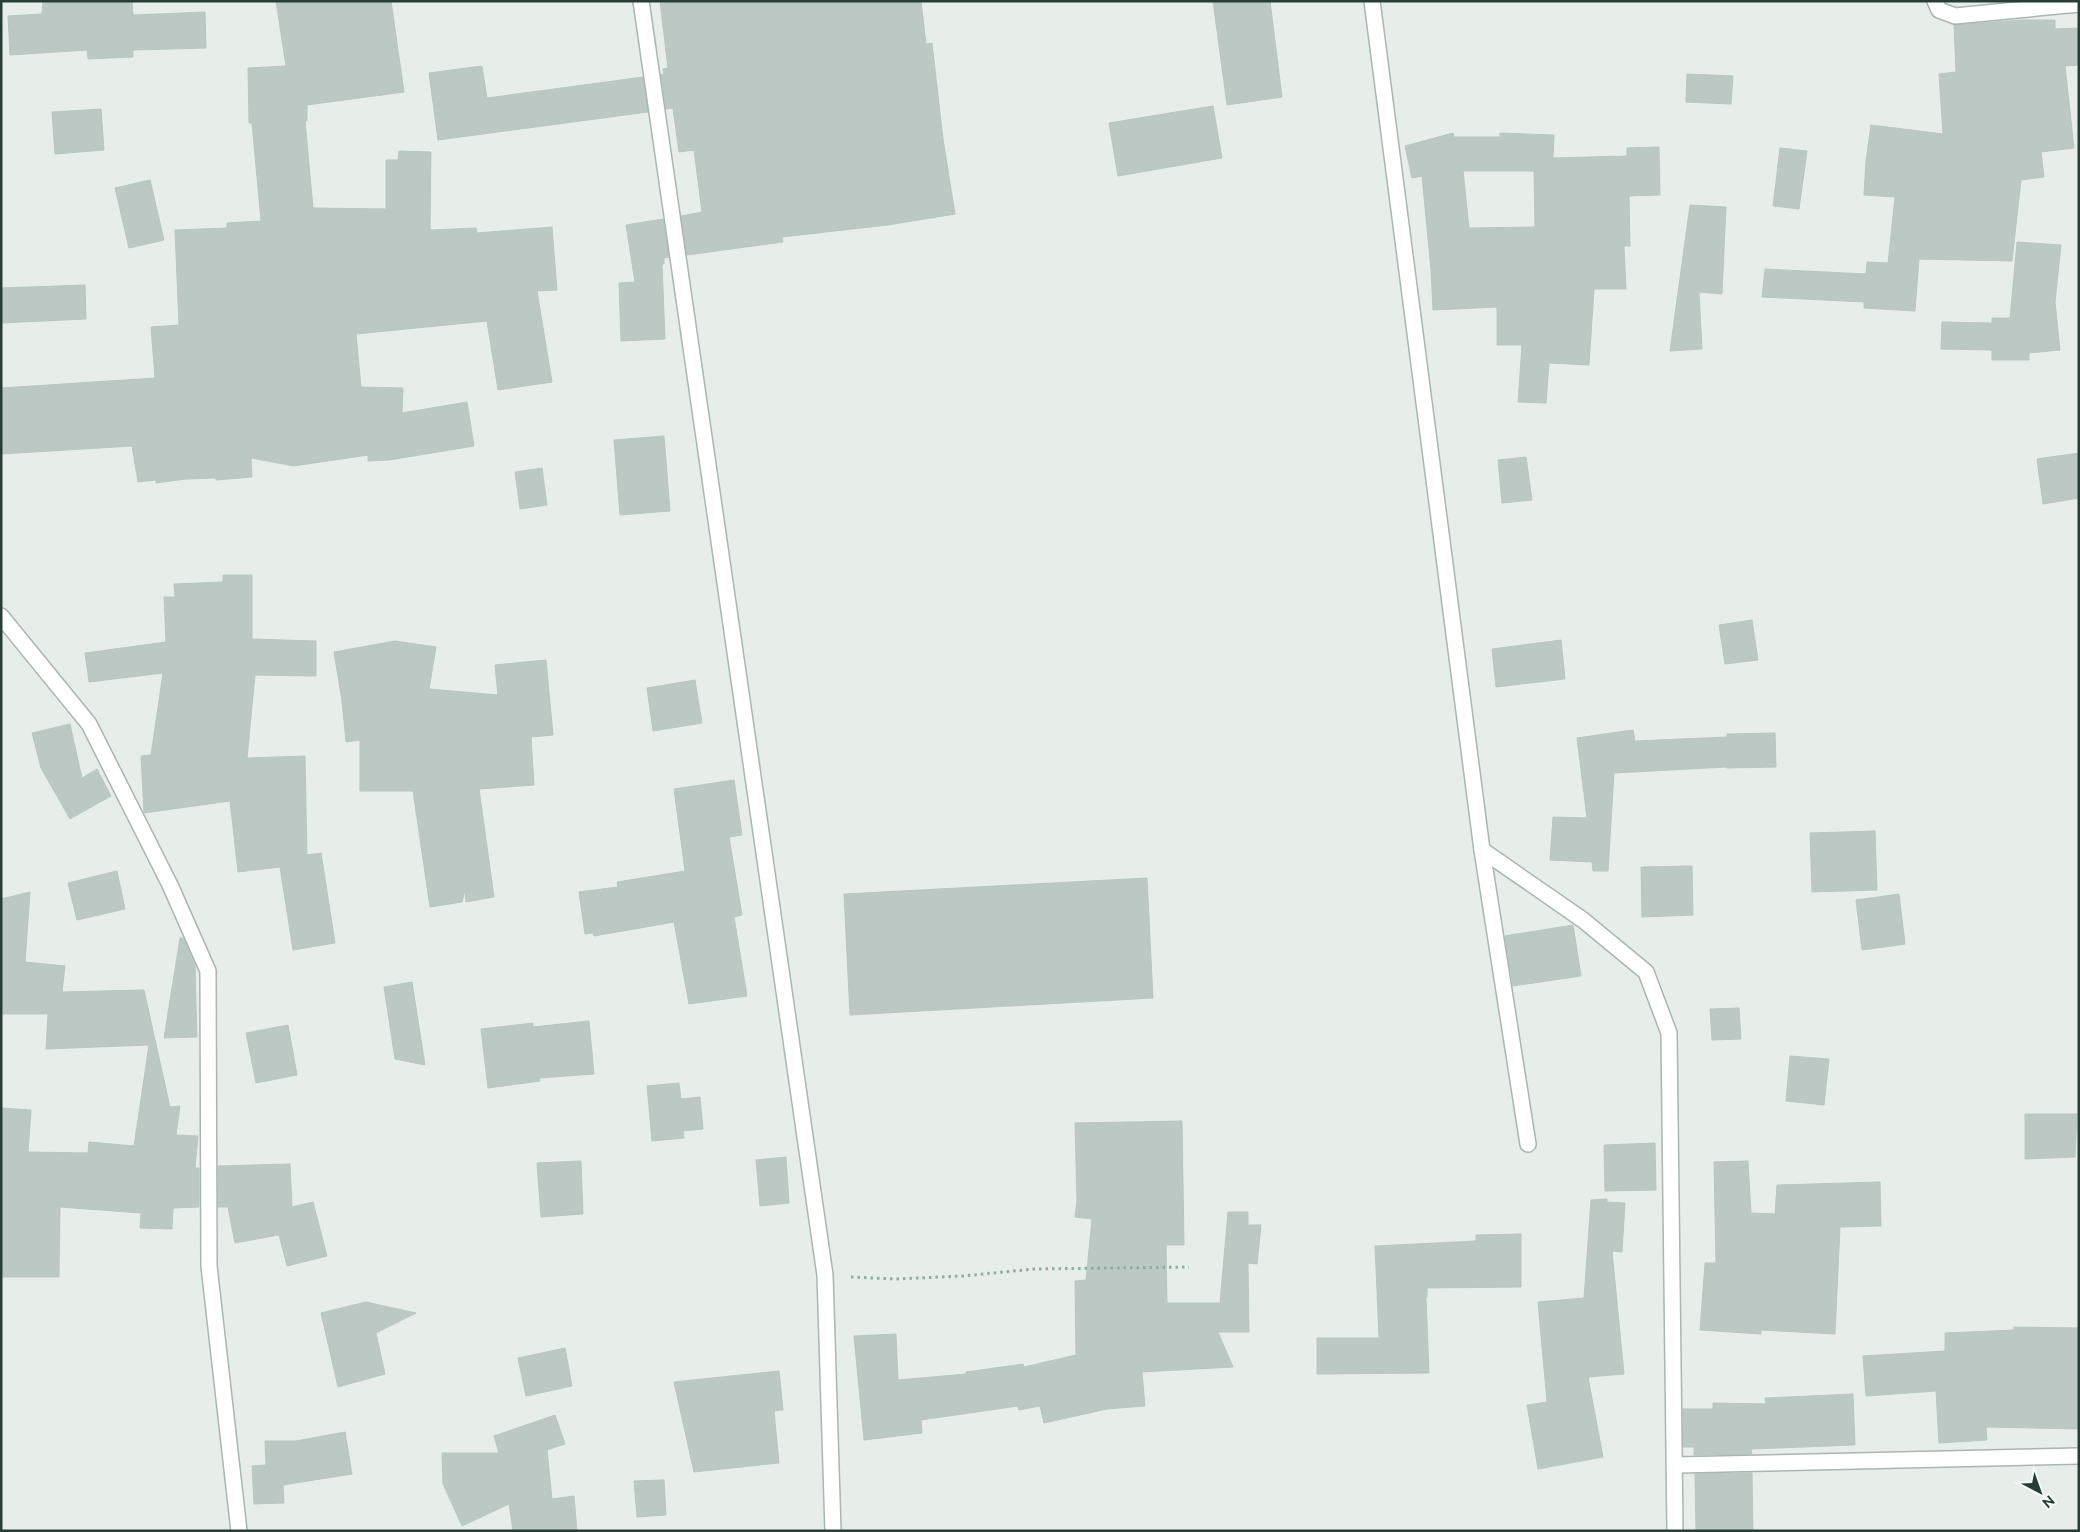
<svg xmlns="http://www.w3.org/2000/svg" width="2080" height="1532" font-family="Raleway,sans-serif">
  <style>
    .building { fill: #bcc8c3; stroke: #b9c7c0; fill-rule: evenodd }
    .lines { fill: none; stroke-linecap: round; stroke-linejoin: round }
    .minor-casing { stroke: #aab6b0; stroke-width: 18 }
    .path { stroke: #8aaea0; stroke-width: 3; stroke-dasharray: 2.5 4; stroke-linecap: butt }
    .minor { stroke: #fff; stroke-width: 15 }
  </style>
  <rect width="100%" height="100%" fill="#e7eeea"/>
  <g class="building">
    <path d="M 43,1 L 132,1 L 133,15 L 205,12 L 206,48 L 133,50 L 133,57 L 88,59 L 87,50 L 10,55 L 8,16 L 42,14 Z"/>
    <path d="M 276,1 L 391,1 L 404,92 L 307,105 L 307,121 L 305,121 L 313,208 L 386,209 L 386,160 L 398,160 L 399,151 L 431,152 L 430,230 L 476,228 L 477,233 L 552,227 L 557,290 L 537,291 L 552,382 L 498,390 L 487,321 L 356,334 L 361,387 L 403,388 L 402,413 L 467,402 L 474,446 L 389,460 L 368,461 L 368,455 L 294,466 L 251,458 L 252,477 L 216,480 L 216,478 L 186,479 L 156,483 L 156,480 L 138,482 L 132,446 L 1,454 L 1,388 L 155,378 L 151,327 L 179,325 L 175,230 L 227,228 L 227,223 L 261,221 L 252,123 L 249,123 L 248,68 L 286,66 Z"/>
    <path d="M 660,1 L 921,1 L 926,44 L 932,43 L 943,139 L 955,214 L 888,225 L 782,237 L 783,242 L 687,255 L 681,216 L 702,212 L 694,150 L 679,152 L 673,108 L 666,109 L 661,75 L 664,74 L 663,69 L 668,68 Z"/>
    <path d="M 1213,1 L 1270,1 L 1282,97 L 1227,105 Z"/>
    <path d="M 2022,20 L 2055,20 L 2055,29 L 2079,28 L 2079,65 L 2065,66 L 2074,148 L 2041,152 L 2044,177 L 2021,180 L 2012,261 L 1919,259 L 1915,311 L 1864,308 L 1864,302 L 1762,297 L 1765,269 L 1866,274 L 1867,262 L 1888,263 L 1895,197 L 1864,195 L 1866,161 L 1871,125 L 1943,134 L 1939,74 L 1956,72 L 1954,25 Z"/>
    <path d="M 482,66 L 487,98 L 643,77 L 648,112 L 438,140 L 429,73 Z"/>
    <path d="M 1687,74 L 1733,76 L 1731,104 L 1686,102 Z"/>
    <path d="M 1213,106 L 1222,158 L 1118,176 L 1109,123 Z"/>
    <path d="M 101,109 L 104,150 L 55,154 L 52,112 Z"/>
    <path d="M 1453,133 L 1454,137 L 1500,137 L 1500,133 L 1554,135 L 1553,158 L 1627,156 L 1627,148 L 1659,147 L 1660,195 L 1629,196 L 1630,246 L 1624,246 L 1626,289 L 1594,289 L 1589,365 L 1549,363 L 1546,403 L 1518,402 L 1522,345 L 1497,345 L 1497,307 L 1433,310 L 1431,270 L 1422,176 L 1412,178 L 1405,146 ZM 1463,171 L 1534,171 L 1535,227 L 1469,228 Z"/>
    <path d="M 1780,148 L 1807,151 L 1799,209 L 1773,206 Z"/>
    <path d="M 150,180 L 164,240 L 129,248 L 115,188 Z"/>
    <path d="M 1690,205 L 1726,207 L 1722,294 L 1699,292 L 1702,349 L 1670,351 Z"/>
    <path d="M 663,219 L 669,257 L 664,258 L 664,264 L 662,264 L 665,339 L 621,341 L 619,283 L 635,282 L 626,225 Z"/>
    <path d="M 2017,242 L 2061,245 L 2055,302 L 2060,350 L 2029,353 L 2029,360 L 1992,360 L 1992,350 L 1941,349 L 1942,322 L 1992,323 L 1992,318 L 2010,318 Z"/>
    <path d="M 85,285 L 86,319 L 1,323 L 1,288 Z"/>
    <path d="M 664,436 L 670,511 L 620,515 L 614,440 Z"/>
    <path d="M 2079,453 L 2079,498 L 2043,504 L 2037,459 Z"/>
    <path d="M 1526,457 L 1532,500 L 1502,503 L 1498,460 Z"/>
    <path d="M 542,468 L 547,505 L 520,509 L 515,472 Z"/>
    <path d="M 223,575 L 252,575 L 252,639 L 316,641 L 316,676 L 255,675 L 247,758 L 305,756 L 307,855 L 321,853 L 335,943 L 293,950 L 280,867 L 238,872 L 230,801 L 144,813 L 141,756 L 151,755 L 163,673 L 89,682 L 85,653 L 166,642 L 164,597 L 175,597 L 174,584 L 223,582 Z"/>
    <path d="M 1752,620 L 1758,660 L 1725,664 L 1719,625 Z"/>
    <path d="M 1561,640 L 1565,679 L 1496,687 L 1492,649 Z"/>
    <path d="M 395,641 L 436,647 L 429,689 L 498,695 L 495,665 L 546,660 L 553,735 L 531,737 L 534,785 L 479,789 L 494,897 L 466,902 L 465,890 L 462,902 L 430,907 L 413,791 L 360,791 L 360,740 L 346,742 L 342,701 L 334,652 Z"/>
    <path d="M 695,680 L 702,723 L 653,731 L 647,688 Z"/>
    <path d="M 70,724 L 82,778 L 97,769 L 111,796 L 70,819 L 41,768 L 32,733 Z"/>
    <path d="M 1633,730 L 1635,741 L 1727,737 L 1727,734 L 1775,733 L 1776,767 L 1727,768 L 1727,767 L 1614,773 L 1608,871 L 1593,871 L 1592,862 L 1550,860 L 1553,817 L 1587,818 L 1577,738 Z"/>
    <path d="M 734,780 L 742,835 L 729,837 L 742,915 L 734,917 L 747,996 L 689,1004 L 674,922 L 594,936 L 593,933 L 585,934 L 579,892 L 618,887 L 617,882 L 685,871 L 674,789 Z"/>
    <path d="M 1875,831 L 1877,890 L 1812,892 L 1810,833 Z"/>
    <path d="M 1692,866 L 1693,915 L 1642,917 L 1641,867 Z"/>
    <path d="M 117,871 L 125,909 L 77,920 L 68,883 Z"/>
    <path d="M 1147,878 L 1153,998 L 850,1015 L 844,894 Z"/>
    <path d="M 30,892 L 25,962 L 65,966 L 62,992 L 144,990 L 170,1107 L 180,1106 L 176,1135 L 198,1136 L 195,1168 L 199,1168 L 199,1207 L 173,1208 L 172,1229 L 140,1228 L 141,1213 L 60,1207 L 59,1277 L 1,1277 L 1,1108 L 31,1110 L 28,1152 L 88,1153 L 89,1142 L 134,1146 L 149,1045 L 46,1049 L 48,1014 L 1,1014 L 1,899 Z"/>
    <path d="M 1899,894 L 1905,944 L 1862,950 L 1856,900 Z"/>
    <path d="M 1573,925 L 1581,976 L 1513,986 L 1505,936 Z"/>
    <path d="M 180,938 L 183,938 L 195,965 L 197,1037 L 164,1038 Z"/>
    <path d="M 412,982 L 425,1065 L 395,1059 L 384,987 Z"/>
    <path d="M 1739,1008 L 1741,1039 L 1712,1040 L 1710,1009 Z"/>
    <path d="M 589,1021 L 594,1074 L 539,1078 L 540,1081 L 488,1088 L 481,1029 L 533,1023 L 533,1027 Z"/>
    <path d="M 288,1025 L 297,1075 L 256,1083 L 246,1033 Z"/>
    <path d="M 1790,1056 L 1829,1059 L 1824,1105 L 1786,1101 Z"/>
    <path d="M 679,1083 L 681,1099 L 700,1097 L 703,1129 L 683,1131 L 684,1138 L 652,1141 L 647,1086 Z"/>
    <path d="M 2025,1114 L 2077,1114 L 2075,1157 L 2025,1159 Z"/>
    <path d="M 1182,1121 L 1184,1245 L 1166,1245 L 1167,1303 L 1220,1303 L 1228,1212 L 1248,1212 L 1248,1225 L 1261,1225 L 1257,1264 L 1248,1263 L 1249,1332 L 1218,1332 L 1233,1367 L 1142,1372 L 1145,1406 L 1107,1409 L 1044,1423 L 1040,1406 L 1019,1410 L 1018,1406 L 921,1420 L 922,1433 L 864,1440 L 854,1336 L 896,1334 L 898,1380 L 966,1374 L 966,1372 L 1023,1364 L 1024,1367 L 1076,1355 L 1075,1281 L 1086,1280 L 1092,1219 L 1075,1217 L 1077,1201 L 1075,1123 Z"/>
    <path d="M 1655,1143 L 1656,1190 L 1605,1191 L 1604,1145 Z"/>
    <path d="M 786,1157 L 789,1203 L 760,1206 L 756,1160 Z"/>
    <path d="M 581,1161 L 583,1214 L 541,1217 L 537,1163 Z"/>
    <path d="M 1748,1161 L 1751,1213 L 1775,1214 L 1777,1185 L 1880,1182 L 1881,1226 L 1840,1227 L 1835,1334 L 1761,1330 L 1761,1334 L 1700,1330 L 1705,1263 L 1716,1263 L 1714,1162 Z"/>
    <path d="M 290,1164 L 292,1207 L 313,1202 L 327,1256 L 287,1266 L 279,1235 L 235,1243 L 228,1207 L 218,1207 L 218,1166 Z"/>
    <path d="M 1607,1199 L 1607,1202 L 1625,1203 L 1622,1252 L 1612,1251 L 1624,1374 L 1588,1377 L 1603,1457 L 1538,1469 L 1527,1405 L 1547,1402 L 1538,1302 L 1584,1298 L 1591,1200 Z"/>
    <path d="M 1521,1234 L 1521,1287 L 1427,1288 L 1427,1297 L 1426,1297 L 1429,1373 L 1317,1374 L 1317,1338 L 1379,1338 L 1375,1246 L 1476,1241 L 1476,1235 Z"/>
    <path d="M 366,1302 L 416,1313 L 376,1333 L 385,1374 L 338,1387 L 321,1313 Z"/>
    <path d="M 2014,1327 L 2079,1328 L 2079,1429 L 1986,1427 L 1987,1440 L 1939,1443 L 1936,1391 L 1866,1396 L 1863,1356 L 1945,1351 L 1945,1333 L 2014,1330 Z"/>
    <path d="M 565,1348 L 572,1386 L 526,1396 L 518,1358 Z"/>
    <path d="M 779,1371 L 783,1410 L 774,1411 L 779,1463 L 694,1472 L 674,1382 Z"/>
    <path d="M 1853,1394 L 1855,1445 L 1751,1449 L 1752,1454 L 1694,1455 L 1694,1447 L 1683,1447 L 1683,1409 L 1713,1409 L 1713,1403 L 1766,1404 L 1765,1398 Z"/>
    <path d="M 555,1415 L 565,1444 L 547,1450 L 552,1499 L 574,1496 L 577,1531 L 513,1531 L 509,1504 L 462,1526 L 443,1484 L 442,1453 L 499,1453 L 494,1436 Z"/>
    <path d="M 345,1432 L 352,1474 L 283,1485 L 284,1503 L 254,1504 L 252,1466 L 266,1465 L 265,1441 L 296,1441 Z"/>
    <path d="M 1752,1473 L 1753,1531 L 1696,1531 L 1695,1474 Z"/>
    <path d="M 664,1480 L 666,1515 L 637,1517 L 634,1481 Z"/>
  </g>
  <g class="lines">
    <g class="minor-casing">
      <g id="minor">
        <path d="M 641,1 L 825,1275 L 833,1531"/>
        <path d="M 1372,1 L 1482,850 L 1583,920 L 1646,972 L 1669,1033 L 1675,1531"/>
        <path d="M 1935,1 L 1939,10 L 1955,16 L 2079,4"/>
        <path d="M 1,616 L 89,724 L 170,885 L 208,971 L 209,1266 L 239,1531"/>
        <path d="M 1482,850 L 1528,1144"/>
        <path d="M 1676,1465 L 2079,1456"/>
      </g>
    </g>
    <path class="path" d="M 851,1277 L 895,1279 L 963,1276 L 1034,1269 L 1189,1267"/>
    <use href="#minor" class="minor"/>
  </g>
  <rect width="2080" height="1532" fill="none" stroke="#273e36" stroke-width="5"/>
  <g transform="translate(2040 1492) rotate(139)" stroke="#f7faf8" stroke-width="4" paint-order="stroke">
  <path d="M0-4L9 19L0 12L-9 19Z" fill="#273e36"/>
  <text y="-8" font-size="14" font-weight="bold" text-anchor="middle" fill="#273e36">N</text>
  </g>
</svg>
